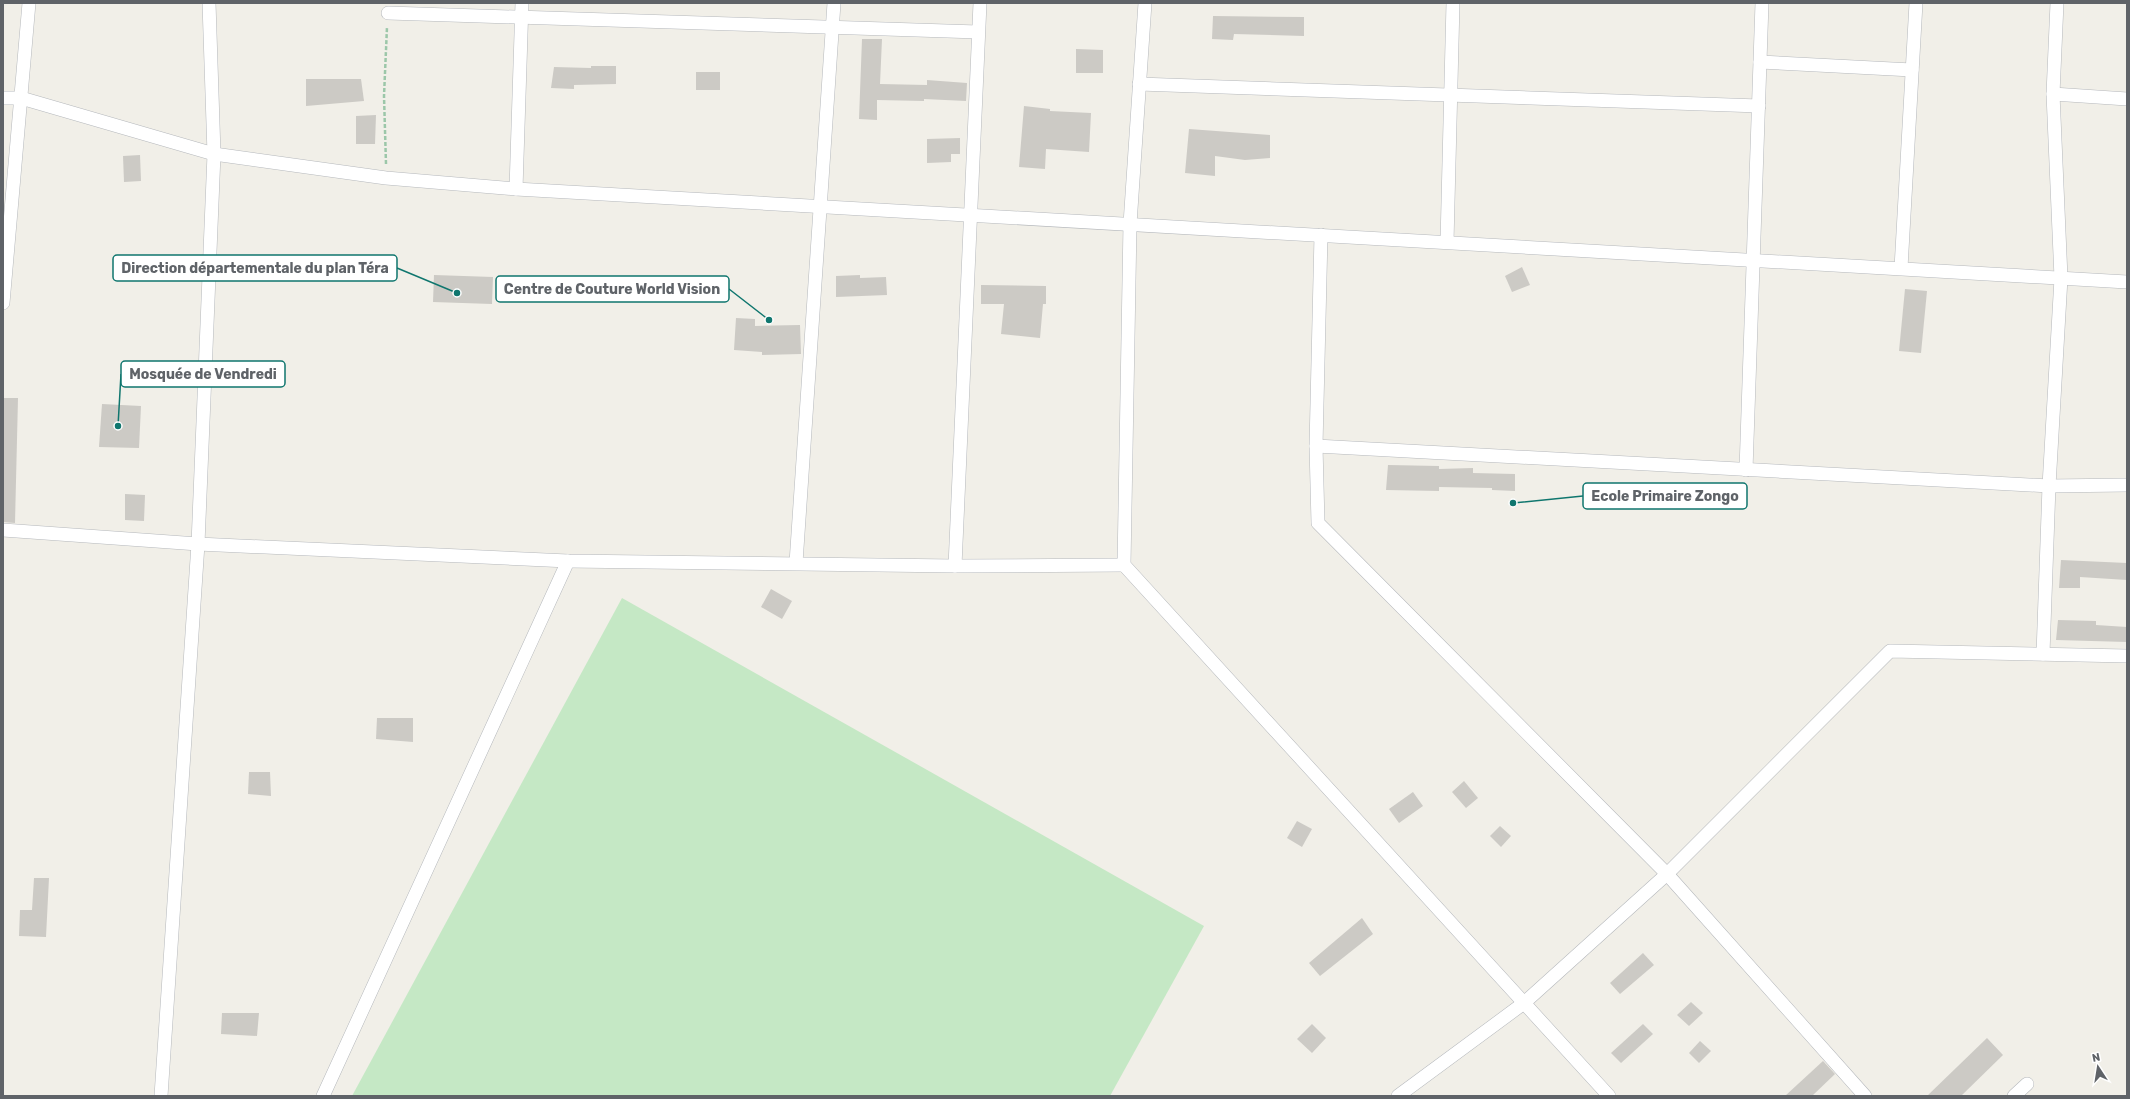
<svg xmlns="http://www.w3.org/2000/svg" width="2130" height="1099" font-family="Rubik,sans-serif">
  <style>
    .green { fill: #c5e8c5 }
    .building { fill: #cccac5 }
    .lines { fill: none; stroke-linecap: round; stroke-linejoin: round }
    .street-casing { stroke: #b5b8bc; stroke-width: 14 }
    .path { stroke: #9cc7a9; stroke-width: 2.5; stroke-dasharray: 4 2; stroke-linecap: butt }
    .street { stroke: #fff; stroke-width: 13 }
    .leader { fill: none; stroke: #0f766e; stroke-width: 1.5 }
    .callout-dot { fill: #0f766e; stroke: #fff; stroke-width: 1.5 }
    .callout { fill: #fff; stroke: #0f766e; stroke-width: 1.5 }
    .callout-label { font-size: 14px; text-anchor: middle; font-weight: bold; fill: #5f6368 }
  </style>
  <rect width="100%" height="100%" fill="#f1efe8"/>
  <path class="green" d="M 622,598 L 1204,926 L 1110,1096 L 352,1096 Z"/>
  <g class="building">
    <path d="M 1213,16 L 1304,17 L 1304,36 L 1234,34 L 1233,40 L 1212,39 Z"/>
    <path d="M 862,39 L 882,39 L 880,84 L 927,85 L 927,80 L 967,83 L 966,101 L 924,99 L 924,101 L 877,100 L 877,120 L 859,119 Z"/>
    <path d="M 1076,49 L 1103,50 L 1103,73 L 1076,73 Z"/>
    <path d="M 591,66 L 616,66 L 616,84 L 574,85 L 574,89 L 551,88 L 554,67 L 591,68 Z"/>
    <rect x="696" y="72" width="24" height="18"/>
    <path d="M 306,79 L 361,79 L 364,101 L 306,106 Z"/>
    <path d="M 1024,106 L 1050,109 L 1050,111 L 1091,113 L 1089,152 L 1046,149 L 1045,169 L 1019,167 Z"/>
    <path d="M 376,115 L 375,144 L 356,144 L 356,116 Z"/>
    <path d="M 1189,129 L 1270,135 L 1270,158 L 1245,160 L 1215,156 L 1215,176 L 1185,173 Z"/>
    <path d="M 960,138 L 960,154 L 951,154 L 951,162 L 927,163 L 927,139 Z"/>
    <path d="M 140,155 L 141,181 L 124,182 L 123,156 Z"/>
    <path d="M 1522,267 L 1530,285 L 1512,292 L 1505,276 Z"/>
    <path d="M 434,275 L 493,277 L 492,304 L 433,302 Z"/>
    <path d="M 860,275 L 860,278 L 886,277 L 887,295 L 836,297 L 836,276 Z"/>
    <path d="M 981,285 L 1046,286 L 1046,304 L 1043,304 L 1040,338 L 1001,334 L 1004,304 L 981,304 Z"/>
    <path d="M 1905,289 L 1927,291 L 1921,353 L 1899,351 Z"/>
    <path d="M 736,318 L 755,319 L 755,326 L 800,325 L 801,354 L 762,355 L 762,352 L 734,350 Z"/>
    <path d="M 3,398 L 18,398 L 15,523 L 3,522 Z"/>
    <path d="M 102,404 L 141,406 L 139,448 L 99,447 Z"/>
    <path d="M 1388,465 L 1439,466 L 1439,469 L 1473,468 L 1473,473 L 1515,474 L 1515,491 L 1492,490 L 1492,488 L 1439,487 L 1439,491 L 1386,490 Z"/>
    <path d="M 125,494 L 145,495 L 144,521 L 125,520 Z"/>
    <path d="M 2061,560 L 2127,563 L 2127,580 L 2080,577 L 2080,588 L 2059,588 Z"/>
    <path d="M 771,589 L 792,601 L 782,619 L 761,607 Z"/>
    <path d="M 2058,620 L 2096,621 L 2096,625 L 2127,627 L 2127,642 L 2056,640 Z"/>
    <path d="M 377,718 L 413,718 L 413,742 L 376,739 Z"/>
    <path d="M 249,772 L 270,772 L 271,796 L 248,794 Z"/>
    <path d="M 1464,781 L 1478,798 L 1466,808 L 1452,792 Z"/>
    <path d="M 1413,792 L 1423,806 L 1399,823 L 1389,809 Z"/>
    <path d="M 1297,821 L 1312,829 L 1302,847 L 1287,838 Z"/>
    <path d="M 1500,826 L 1511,836 L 1501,847 L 1490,836 Z"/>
    <path d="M 34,878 L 49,878 L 46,937 L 19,936 L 20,910 L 32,910 Z"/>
    <path d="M 1362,918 L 1373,934 L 1320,976 L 1309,963 Z"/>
    <path d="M 1643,953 L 1654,965 L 1620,994 L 1610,983 Z"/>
    <path d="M 1691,1002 L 1703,1013 L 1689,1026 L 1677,1015 Z"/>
    <path d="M 222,1013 L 259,1013 L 257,1036 L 221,1034 Z"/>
    <path d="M 1312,1024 L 1326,1038 L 1312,1053 L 1297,1039 Z"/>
    <path d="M 1643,1024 L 1653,1034 L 1621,1063 L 1611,1053 Z"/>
    <path d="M 1987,1038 L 2003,1055 L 1961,1096 L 1927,1096 Z"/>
    <path d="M 1700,1041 L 1711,1051 L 1699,1063 L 1689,1053 Z"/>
    <path d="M 1823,1061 L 1835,1074 L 1812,1096 L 1785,1096 Z"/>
  </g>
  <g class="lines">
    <g class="street-casing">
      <g id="street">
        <path d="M 1145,3 L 1130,224 L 1124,565 L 1609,1096"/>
        <path d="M 388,13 L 978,32"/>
        <path d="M 1760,62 L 1912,70"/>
        <path d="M 1139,84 L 1759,106"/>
        <path d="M 2053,94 L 2127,99"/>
        <path d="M 3,98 L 21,98 L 214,154 L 386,178 L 516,189 L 2127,282"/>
        <path d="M 516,189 L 522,3"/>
        <path d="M 1321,235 L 1316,446 L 1318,523 L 1667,874 L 1865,1096"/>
        <path d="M 1447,242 L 1453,3"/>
        <path d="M 1901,268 L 1916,3"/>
        <path d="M 3,303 L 29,3"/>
        <path d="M 1316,446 L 2049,486 L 2127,485"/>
        <path d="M 1746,470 L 1762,3"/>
        <path d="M 3,530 L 198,544 L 568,561 L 955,566 L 1124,565"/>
        <path d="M 796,563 L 834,3"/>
        <path d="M 955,566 L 980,3"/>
        <path d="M 2043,654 L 2049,486 L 2061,278 L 2053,94 L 2057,3"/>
        <path d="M 161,1096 L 198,544 L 214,154 L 209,3"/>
        <path d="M 323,1096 L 568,561"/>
        <path d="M 1398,1096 L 1524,1003 L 1667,874 L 1890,651 L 2127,656"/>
        <path d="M 2014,1096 L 2027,1084"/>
      </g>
    </g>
    <path class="path" d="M 386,164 L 384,96 L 387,27"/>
    <use href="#street" class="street"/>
  </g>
  <path class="leader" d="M457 293L397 268M769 320L729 289M118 426L121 374M1513 503L1583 496"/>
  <g class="callout-dot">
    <circle cx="457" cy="293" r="4"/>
    <circle cx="769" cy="320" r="4"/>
    <circle cx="118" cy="426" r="4"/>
    <circle cx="1513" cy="503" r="4"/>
  </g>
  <g class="callout">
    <rect x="113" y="255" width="284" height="26" rx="4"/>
    <rect x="496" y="276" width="233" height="26" rx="4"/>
    <rect x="121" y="361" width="164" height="26" rx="4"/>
    <rect x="1583" y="483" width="164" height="26" rx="4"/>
  </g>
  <g class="callout-label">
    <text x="255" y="273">Direction départementale du plan Téra</text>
    <text x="612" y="294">Centre de Couture World Vision</text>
    <text x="203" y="379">Mosquée de Vendredi</text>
    <text x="1665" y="501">Ecole Primaire Zongo</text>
  </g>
  <rect width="2130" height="1099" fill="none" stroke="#5f6368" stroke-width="8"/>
  <g transform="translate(2098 1067) rotate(348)" stroke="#ffffff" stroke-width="3" paint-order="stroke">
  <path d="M0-3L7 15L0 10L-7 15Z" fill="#5f6368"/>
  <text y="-6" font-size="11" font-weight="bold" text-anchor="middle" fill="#5f6368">N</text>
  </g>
</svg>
